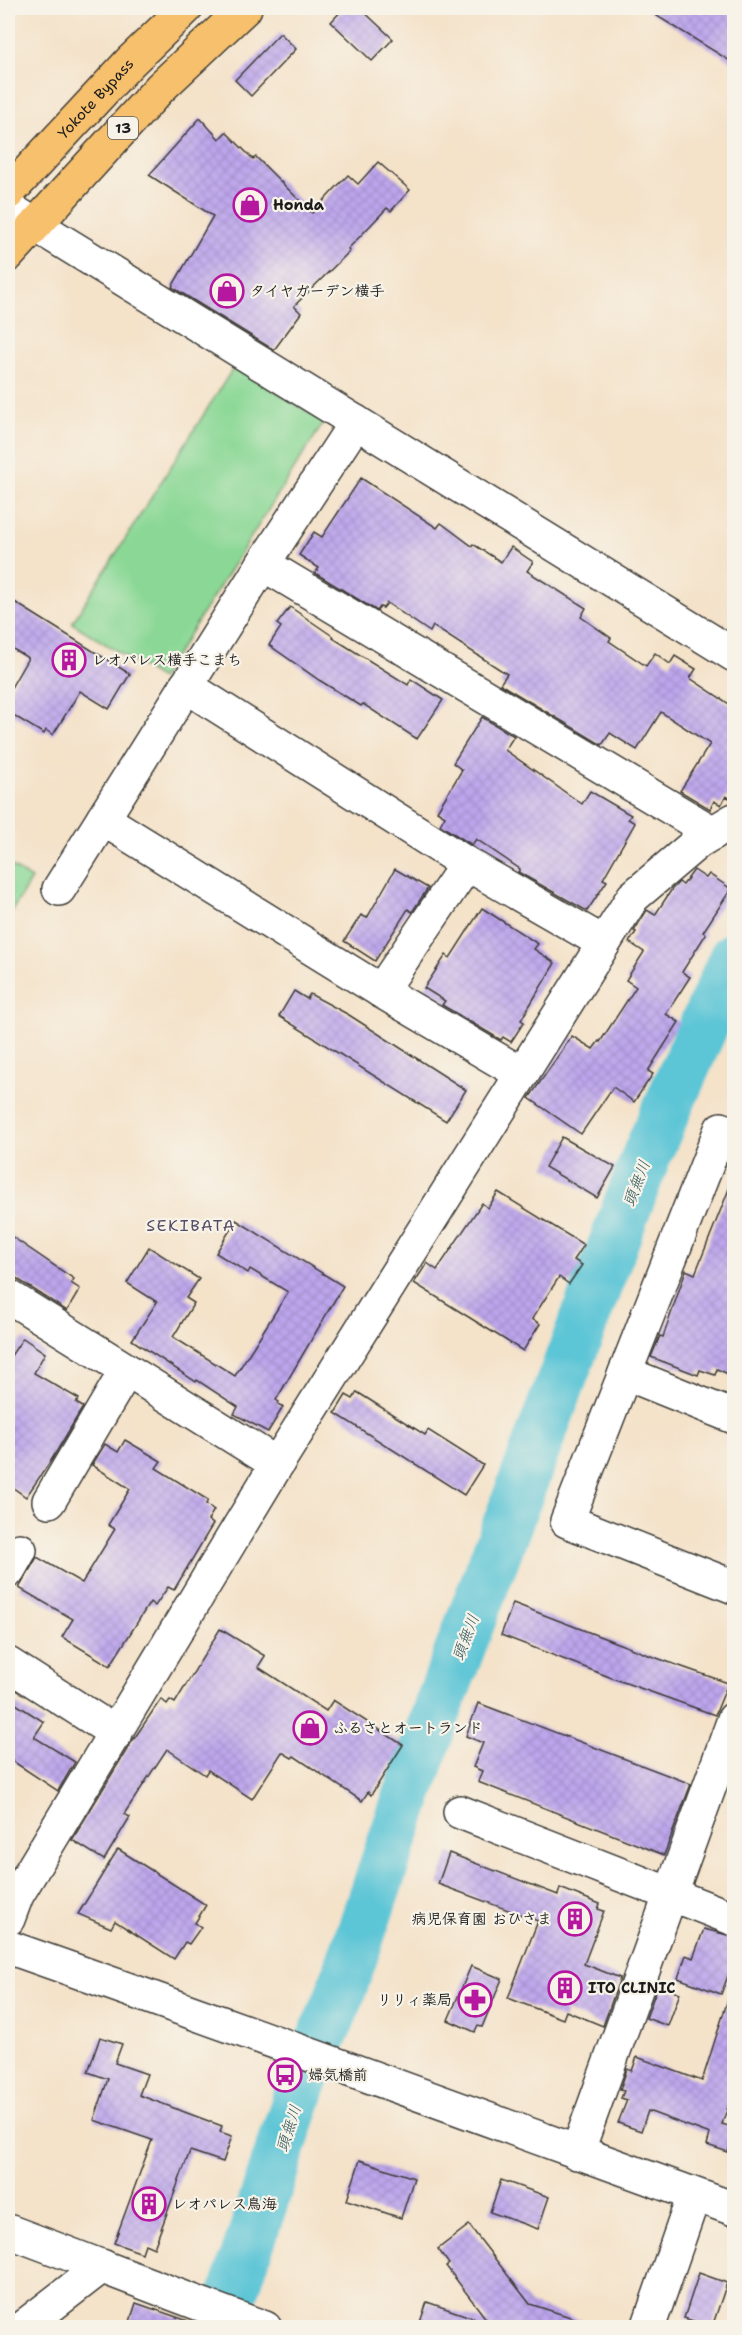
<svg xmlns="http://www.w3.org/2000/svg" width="742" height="2335" font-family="'Shantell Sans','Klee One',sans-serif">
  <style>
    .grass { fill: #8bd896; stroke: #547a59; stroke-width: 1.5 }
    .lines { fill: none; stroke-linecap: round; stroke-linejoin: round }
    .river { stroke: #5bc5d6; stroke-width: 50 }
    .building { fill: url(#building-cross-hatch) }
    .minor-casing { stroke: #3c3a36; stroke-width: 36 }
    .highway-casing { stroke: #3c3a36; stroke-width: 36 }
    .minor { stroke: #fff; stroke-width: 33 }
    .highway { stroke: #f7c06c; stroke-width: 33 }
    .labels { text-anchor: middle; stroke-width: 4.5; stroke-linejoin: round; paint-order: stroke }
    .shield { fill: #f7f3e8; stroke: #5e5c59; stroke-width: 1.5 }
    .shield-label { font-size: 14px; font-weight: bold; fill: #1c1c1c }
    .street-label { font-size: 15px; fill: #1c1c1c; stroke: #f7f3e8 }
    .poi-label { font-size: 15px; font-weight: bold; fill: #1c1c1c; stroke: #f7f3e8; text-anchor: start }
    .water-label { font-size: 16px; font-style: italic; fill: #32575d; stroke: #f7f3e8 }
    .neighbourhood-label { font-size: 16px; letter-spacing: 1.5px; fill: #544c65; stroke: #f7f3e8 }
  </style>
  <defs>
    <pattern id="building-cross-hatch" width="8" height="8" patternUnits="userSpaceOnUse" patternTransform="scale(1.5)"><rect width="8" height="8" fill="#bda6ec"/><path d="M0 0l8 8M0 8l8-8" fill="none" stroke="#a28eca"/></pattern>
  </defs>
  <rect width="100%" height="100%" fill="#f7f3e8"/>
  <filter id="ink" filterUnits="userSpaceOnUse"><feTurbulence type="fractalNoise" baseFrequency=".0167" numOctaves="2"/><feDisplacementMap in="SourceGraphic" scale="12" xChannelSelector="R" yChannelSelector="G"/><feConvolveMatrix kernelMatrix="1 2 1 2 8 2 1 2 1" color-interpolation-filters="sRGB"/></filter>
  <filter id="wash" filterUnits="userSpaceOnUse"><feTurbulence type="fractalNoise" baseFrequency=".008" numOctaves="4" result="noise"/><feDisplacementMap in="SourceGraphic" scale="24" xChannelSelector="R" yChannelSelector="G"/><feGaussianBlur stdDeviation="1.35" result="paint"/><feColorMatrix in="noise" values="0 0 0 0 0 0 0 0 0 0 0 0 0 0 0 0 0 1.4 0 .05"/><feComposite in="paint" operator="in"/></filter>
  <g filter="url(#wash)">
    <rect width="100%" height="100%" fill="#f4e2c9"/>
    <g class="grass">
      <path d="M 235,365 L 324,422 L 161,679 L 72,623 Z"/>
      <path d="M 8,864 L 31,879 L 8,918 Z"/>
    </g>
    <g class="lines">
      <path class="river" d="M 222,2328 L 301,2087 L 337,2003 L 439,1705 L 647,1154 L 734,957"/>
    </g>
    <g id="blocks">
      <g class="building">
        <path d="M 344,8 L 360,8 L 393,39 L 372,61 L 331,22 Z"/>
        <path d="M 644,8 L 721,8 L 735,16 L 735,64 Z"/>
        <path d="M 280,33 L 296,49 L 251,96 L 235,80 Z"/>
        <path d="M 200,118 L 219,139 L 226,132 L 253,159 L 256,157 L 312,213 L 348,175 L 358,184 L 378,162 L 410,190 L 391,211 L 387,208 L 348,249 L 350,251 L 294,306 L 301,313 L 274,350 L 172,287 L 213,216 L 149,175 Z"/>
        <path d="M 361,478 L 437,528 L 441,523 L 472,546 L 473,544 L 501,562 L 511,547 L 533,562 L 527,571 L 586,608 L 581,617 L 611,638 L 609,641 L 646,666 L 655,653 L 670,664 L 675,656 L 696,669 L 690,678 L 735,708 L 735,801 L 726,796 L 721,805 L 714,801 L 710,809 L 680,791 L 710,744 L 661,712 L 637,750 L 610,733 L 602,745 L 500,684 L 507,674 L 433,626 L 430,632 L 387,603 L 383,608 L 380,607 L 377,611 L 315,573 L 319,568 L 299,555 L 314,532 L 322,537 Z"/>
        <path d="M 8,598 L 130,674 L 109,709 L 80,691 L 53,735 L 46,730 L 44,734 L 8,712 L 8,693 L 28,658 L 8,646 Z"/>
        <path d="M 290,607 L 334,637 L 333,638 L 408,685 L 411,679 L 443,700 L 417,739 L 363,704 L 361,706 L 319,680 L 269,645 L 281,627 L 277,624 Z"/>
        <path d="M 482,717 L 514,736 L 505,750 L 582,804 L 590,791 L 631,815 L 628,819 L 635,823 L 603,879 L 607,881 L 587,911 L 518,872 L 520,869 L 476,839 L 472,845 L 440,825 L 445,816 L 437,811 L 462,770 L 453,763 Z"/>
        <path d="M 395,869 L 428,888 L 412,912 L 408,909 L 375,961 L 344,941 L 361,915 L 367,918 Z"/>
        <path d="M 694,870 L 706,878 L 709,874 L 731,889 L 703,932 L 706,934 L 682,972 L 690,977 L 666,1014 L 679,1022 L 648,1071 L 653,1074 L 634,1102 L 613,1087 L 581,1134 L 529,1098 L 572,1036 L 593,1049 L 599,1041 L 600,1042 L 636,987 L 626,980 L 644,952 L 629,942 L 636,932 L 634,931 L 647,910 L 655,915 L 672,889 L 679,882 L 683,885 Z"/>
        <path d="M 482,908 L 538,944 L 534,949 L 555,963 L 521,1020 L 524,1022 L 511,1042 L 503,1037 L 501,1040 L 442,1005 L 445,1001 L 424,988 L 446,955 L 450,958 Z"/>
        <path d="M 294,991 L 307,999 L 310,994 L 349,1015 L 466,1090 L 446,1121 L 279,1016 Z"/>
        <path d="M 562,1137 L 615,1167 L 597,1198 L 545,1167 Z"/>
        <path d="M 733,1179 L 735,1377 L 717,1369 L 715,1375 L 700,1370 L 698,1375 L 651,1357 L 660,1336 L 663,1337 L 686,1270 L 695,1274 Z"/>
        <path d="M 498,1192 L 584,1245 L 574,1260 L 582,1265 L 569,1284 L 559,1277 L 532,1319 L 540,1324 L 523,1351 L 414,1283 L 427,1263 L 437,1270 L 482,1203 L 488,1208 Z"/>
        <path d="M 236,1220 L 343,1286 L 276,1400 L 279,1402 L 278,1404 L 283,1407 L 268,1432 L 234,1414 L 238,1407 L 197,1380 L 196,1382 L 132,1340 L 157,1302 L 127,1283 L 149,1247 L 199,1279 L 186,1298 L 194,1303 L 173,1337 L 235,1376 L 288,1292 L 250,1269 L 248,1273 L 216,1253 Z"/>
        <path d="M 8,1234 L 74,1279 L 71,1283 L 80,1289 L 67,1311 L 8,1273 Z"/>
        <path d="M 23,1338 L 45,1353 L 34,1373 L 79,1399 L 76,1403 L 83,1407 L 52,1459 L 26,1497 L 8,1484 L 8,1360 Z"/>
        <path d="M 357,1392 L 425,1435 L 428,1430 L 483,1465 L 464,1495 L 335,1413 L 346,1395 L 353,1399 Z"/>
        <path d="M 125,1440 L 161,1461 L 156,1468 L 208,1500 L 206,1504 L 214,1510 L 208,1520 L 213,1524 L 174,1590 L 168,1587 L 155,1606 L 150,1602 L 110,1666 L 62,1637 L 73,1619 L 19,1588 L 37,1557 L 82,1583 L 115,1529 L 108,1525 L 130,1489 L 92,1465 L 105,1444 L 118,1452 Z"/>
        <path d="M 513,1603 L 651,1656 L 728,1683 L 715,1715 L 612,1678 L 501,1635 Z"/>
        <path d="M 220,1629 L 265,1656 L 258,1667 L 326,1711 L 333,1700 L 403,1745 L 371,1795 L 368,1792 L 362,1801 L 294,1756 L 292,1758 L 282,1752 L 252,1799 L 208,1770 L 205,1775 L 167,1749 L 124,1814 L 130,1817 L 104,1860 L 72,1840 L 129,1746 L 161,1699 L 167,1704 L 170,1700 L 175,1703 Z"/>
        <path d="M 8,1699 L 44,1722 L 34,1737 L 75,1762 L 58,1791 L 8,1758 Z"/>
        <path d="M 478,1703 L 691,1784 L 664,1855 L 478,1782 L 482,1771 L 473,1767 L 483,1743 L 466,1736 Z"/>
        <path d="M 118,1849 L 206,1905 L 195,1923 L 201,1927 L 189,1944 L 185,1942 L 174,1959 L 115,1921 L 111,1928 L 78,1914 Z"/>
        <path d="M 449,1853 L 558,1895 L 560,1888 L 600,1904 L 598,1909 L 604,1911 L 584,1964 L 620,1978 L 603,2026 L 566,2011 L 563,2019 L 508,1998 L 538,1921 L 438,1884 Z"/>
        <path d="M 704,1929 L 735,1937 L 735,1958 L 721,1994 L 678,1978 L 686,1955 L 693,1958 Z"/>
        <path d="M 471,1966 L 502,1979 L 482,2027 L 478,2026 L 475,2032 L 448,2020 Z"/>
        <path d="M 658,1985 L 680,1993 L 668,2026 L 646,2018 Z"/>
        <path d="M 730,1993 L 735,1994 L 735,2087 L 722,2124 L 735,2128 L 728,2152 L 707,2145 L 710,2134 L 648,2111 L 641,2131 L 618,2123 L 627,2100 L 621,2098 L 624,2091 L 620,2090 L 627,2069 L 632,2071 L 637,2057 L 702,2081 Z"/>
        <path d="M 100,2037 L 122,2044 L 115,2063 L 147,2074 L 139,2095 L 222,2126 L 220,2132 L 232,2136 L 223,2162 L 190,2151 L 154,2248 L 145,2244 L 142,2253 L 114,2243 L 152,2140 L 94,2120 L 108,2079 L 88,2072 Z"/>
        <path d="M 360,2160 L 414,2178 L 401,2218 L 347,2200 Z"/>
        <path d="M 501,2180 L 549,2197 L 538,2229 L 490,2212 Z"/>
        <path d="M 469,2225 L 530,2304 L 589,2323 L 588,2328 L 493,2328 L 446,2266 L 449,2264 L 438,2249 Z"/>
        <path d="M 699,2273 L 727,2283 L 712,2327 L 684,2318 Z"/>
        <path d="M 427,2302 L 491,2324 L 490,2328 L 418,2328 Z"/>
        <path d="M 136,2303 L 197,2324 L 196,2328 L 128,2328 Z"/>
      </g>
    </g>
  </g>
  <g filter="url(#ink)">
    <use href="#blocks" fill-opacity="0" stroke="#3c3a36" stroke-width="1.5"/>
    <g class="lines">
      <g class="minor-casing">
        <g id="minor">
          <path d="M 8,208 L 734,655"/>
          <path d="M 356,422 L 263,564 L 713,833"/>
          <path d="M 186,686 L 467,864"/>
          <path d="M 103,819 L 381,991 L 522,1074"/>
          <path d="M 59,889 L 263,564"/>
          <path d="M 381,991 L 467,864 L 604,943"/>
          <path d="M 734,1134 L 721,1129 L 625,1373 L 734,1417"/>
          <path d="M 8,1296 L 277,1464"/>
          <path d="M 625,1373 L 567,1521 L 734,1587"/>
          <path d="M 49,1501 L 126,1371"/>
          <path d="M 8,1571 L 20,1550"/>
          <path d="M 8,1664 L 116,1733"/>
          <path d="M 460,1812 L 734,1919"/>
          <path d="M 8,1919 L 17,1895 L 277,1464 L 633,897 L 699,841 L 734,820"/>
          <path d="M 8,1947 C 251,2032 492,2121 734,2209"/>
          <path d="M 577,2153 L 734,1719"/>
          <path d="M 8,2231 C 94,2263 179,2297 265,2328"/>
          <path d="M 22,2328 L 102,2266"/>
          <path d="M 648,2328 L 694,2195"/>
        </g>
      </g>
      <g class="highway-casing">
        <g id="highway">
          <path id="s1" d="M 8,193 L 130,62 L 186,8"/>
          <path d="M 8,255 L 160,88 L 245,8"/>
        </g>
      </g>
      <use href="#minor" class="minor"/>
      <use href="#highway" class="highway"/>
    </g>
  </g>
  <defs>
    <g id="shop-ring" transform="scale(1.725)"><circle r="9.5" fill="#f7f3e8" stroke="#b5179e" stroke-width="1.5"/><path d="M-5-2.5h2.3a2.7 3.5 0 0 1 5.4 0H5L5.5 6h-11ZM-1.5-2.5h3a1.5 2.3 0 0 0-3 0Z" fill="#b5179e"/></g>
    <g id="building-ring" transform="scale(1.725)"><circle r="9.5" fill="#f7f3e8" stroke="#b5179e" stroke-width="1.5"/><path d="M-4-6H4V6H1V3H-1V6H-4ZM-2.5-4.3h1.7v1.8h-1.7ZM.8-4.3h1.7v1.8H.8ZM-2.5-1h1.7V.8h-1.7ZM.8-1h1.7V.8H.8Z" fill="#b5179e"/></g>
    <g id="pharmacy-ring" transform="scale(1.725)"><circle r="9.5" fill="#f7f3e8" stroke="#b5179e" stroke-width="1.5"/><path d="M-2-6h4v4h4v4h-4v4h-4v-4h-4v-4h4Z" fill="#b5179e"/></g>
    <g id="bus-ring" transform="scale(1.725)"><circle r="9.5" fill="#f7f3e8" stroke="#b5179e" stroke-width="1.5"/><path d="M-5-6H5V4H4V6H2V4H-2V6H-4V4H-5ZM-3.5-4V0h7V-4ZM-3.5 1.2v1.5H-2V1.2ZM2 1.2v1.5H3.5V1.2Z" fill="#b5179e"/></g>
  </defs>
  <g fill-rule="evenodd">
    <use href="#shop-ring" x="250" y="205"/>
    <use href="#shop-ring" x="227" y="291"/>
    <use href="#building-ring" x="69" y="660"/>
    <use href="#shop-ring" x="310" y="1728"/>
    <use href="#building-ring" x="575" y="1919"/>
    <use href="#building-ring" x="565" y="1988"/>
    <use href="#pharmacy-ring" x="475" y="2000"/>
    <use href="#bus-ring" x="285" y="2075"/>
    <use href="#building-ring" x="149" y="2204"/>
  </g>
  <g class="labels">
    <rect class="shield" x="108" y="117" width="30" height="22" rx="4.5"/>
    <g class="shield-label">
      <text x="123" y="133">13</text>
    </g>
    <g class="street-label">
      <text dy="5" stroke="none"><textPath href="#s1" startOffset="129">Yokote Bypass</textPath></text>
    </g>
    <g class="poi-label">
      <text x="273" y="210">Honda</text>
      <text x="250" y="296">タイヤガーデン横手</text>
      <text x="92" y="665">レオパレス横手こまち</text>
      <text x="333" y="1733">ふるさとオートランド</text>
      <text x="552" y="1924" text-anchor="end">病児保育園 おひさま</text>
      <text x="588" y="1993">ITO CLINIC</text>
      <text x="452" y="2005" text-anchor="end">リリィ薬局</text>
      <text x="308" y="2080">婦気橋前</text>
      <text x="172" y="2209">レオパレス鳥海</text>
    </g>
    <g class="water-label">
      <text transform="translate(636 1183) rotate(-69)" y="6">頭無川</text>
      <text transform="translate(465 1637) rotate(-69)" y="6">頭無川</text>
      <text transform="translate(288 2128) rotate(-72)" y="6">頭無川</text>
    </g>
    <g class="neighbourhood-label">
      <text x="191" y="1231">SEKIBATA</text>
    </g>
  </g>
  <rect width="742" height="2335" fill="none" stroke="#f7f3e8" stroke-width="30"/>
</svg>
